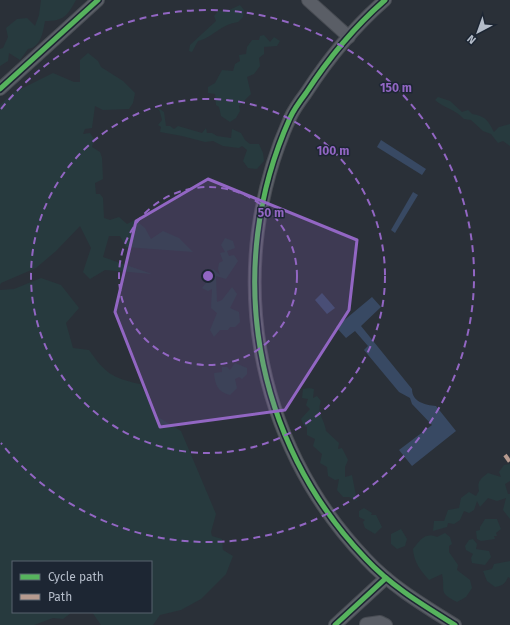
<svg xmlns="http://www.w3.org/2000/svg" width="510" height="625" font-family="'Fira Sans',sans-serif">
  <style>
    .green { fill: #273a3e }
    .water { fill: #384963 }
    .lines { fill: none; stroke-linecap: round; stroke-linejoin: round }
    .minor-casing { stroke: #484c53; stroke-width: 14 }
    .minor { stroke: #5a5e66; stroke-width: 12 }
    .quiet { stroke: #b69a8f; stroke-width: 4; stroke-dasharray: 8 4; stroke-linecap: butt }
    .cycleway-casing { stroke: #1d2633; stroke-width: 8 }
    .cycleway { stroke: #56b35d; stroke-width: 5 }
    .marked { fill: #9266c3; fill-opacity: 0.2; stroke: #9266c3; stroke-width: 3; stroke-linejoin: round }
    .ring { fill: none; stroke: #9266c3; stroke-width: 2; stroke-dasharray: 7 5 }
    .centre { fill: #9266c3; stroke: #1d2633; stroke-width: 2 }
    .ring-label { font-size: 12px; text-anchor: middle; font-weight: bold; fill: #9266c3; stroke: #1d2633; stroke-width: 3; stroke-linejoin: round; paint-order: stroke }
  </style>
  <rect width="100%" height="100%" fill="#2a3038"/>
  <g class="green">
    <path d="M 41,0 L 76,0 C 67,16 64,21 45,21 C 43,32 41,47 28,49 L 20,60 L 9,53 L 8,61 L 0,66 L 0,49 L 3,48 L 8,37 L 6,28 L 17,19 L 27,18 L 35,26 L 39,15 Z"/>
    <path d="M 240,5 L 244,10 L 243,17 L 238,22 C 219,25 214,37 198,41 L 192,52 L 189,51 L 190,45 L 216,21 L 214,16 L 219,10 L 225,12 Z"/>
    <path d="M 264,35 L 270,42 L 274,37 L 280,41 L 277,46 L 264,47 L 264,54 L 259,58 L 260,66 L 254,74 L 247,77 L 251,94 L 239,106 L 240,111 L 236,118 L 230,122 L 221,116 L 219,107 L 216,105 L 215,94 L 208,93 L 208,87 L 215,83 L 222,70 L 233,71 L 235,64 L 240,61 L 239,55 L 246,54 L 247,47 L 252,40 L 259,40 L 260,36 Z"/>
    <path d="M 88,53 L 98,61 L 101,67 L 123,81 L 135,93 L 133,103 L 129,109 L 103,110 L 95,106 L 92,128 L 85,129 L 83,134 L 90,133 L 94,139 L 92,147 L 100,152 L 102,158 L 103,179 L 95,183 L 96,194 L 100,194 L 103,198 L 104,218 L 110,220 L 119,217 L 127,224 L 135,220 L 145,228 L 151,239 L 163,231 L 179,238 L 193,252 L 126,247 L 120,236 L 109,236 L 103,257 L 152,274 L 105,270 L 90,279 L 83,272 L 91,248 L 80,226 L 56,251 L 36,268 L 1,283 L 0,285 L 0,105 L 13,93 L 53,73 L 74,82 L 80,82 L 80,60 Z"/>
    <path d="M 438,97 L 450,101 L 462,112 L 468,110 L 472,114 C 485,116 488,120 494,132 L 499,127 L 510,124 L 510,146 L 503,141 L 498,143 L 491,134 L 483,131 L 471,120 L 464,119 C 455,109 444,108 435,100 Z"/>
    <path d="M 157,107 L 164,112 L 166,126 L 170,126 L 174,129 L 178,126 L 202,133 L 206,128 L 207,133 L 212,133 L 217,136 L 231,138 L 232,129 L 241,133 L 245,140 L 250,144 L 259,144 L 263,153 L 264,161 L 257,169 L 248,168 L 243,161 L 247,150 L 242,146 L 239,148 L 223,146 L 213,141 L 205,142 L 182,136 L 160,132 L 161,127 L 158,125 L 162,120 L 160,112 Z"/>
    <path d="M 225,238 L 233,241 L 235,248 L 227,251 L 229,256 L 234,255 L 238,261 L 226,279 L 216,276 L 217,302 L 222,300 L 232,287 L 237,294 L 230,308 L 239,312 L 240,322 L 235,327 L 230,327 L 228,330 L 220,330 L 214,337 L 210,330 L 217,313 L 211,308 L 212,289 L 208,291 L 202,288 L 210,278 L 210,273 L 213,269 L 220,275 L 218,269 L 219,263 L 223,261 L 220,253 L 225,252 L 221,245 Z"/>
    <path d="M 41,278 L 61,285 L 79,308 L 66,323 L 73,348 L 89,350 C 105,373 112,378 140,384 L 158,417 L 181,431 L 216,514 L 211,532 L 212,536 L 222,539 L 223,550 L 233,556 L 226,574 L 201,599 L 181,610 L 160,615 L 153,625 L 101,625 L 92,612 L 151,612 L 151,562 L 13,562 L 13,612 L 72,612 L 63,619 L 53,618 L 34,625 L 0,625 L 0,290 L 14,289 Z"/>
    <path d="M 235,363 L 247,368 L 247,374 L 242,379 L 239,377 L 235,379 L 237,388 L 230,395 C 218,392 215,385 214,373 L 222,372 L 222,367 L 227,367 L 230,370 Z"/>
    <path d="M 309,388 L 314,389 L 313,398 L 317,396 L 321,401 C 316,413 325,420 326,431 L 339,443 L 338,449 L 342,448 L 348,460 L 345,467 L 345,477 L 352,475 L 357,501 L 349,497 L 343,497 L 337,490 L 339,479 L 335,480 L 328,476 L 327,467 L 320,463 L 322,454 L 313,446 L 315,439 L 307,435 L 307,427 L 304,426 L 301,419 L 310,409 L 306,405 L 308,399 L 302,398 L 303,389 Z"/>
    <path d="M 510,464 L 510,481 L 505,484 L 508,494 L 510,494 L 510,519 L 503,510 L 506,498 L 497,501 L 488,498 L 480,507 L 477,501 L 474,510 L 469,513 L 464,511 L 460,520 L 454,524 L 448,523 L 447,527 L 433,531 L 434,521 L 444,521 L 448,510 L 459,508 L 461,498 L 469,492 L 476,496 L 479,491 C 477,482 480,479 488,473 L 501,477 L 499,472 L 504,465 Z"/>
    <path d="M 364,508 L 372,513 L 371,515 L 376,515 L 382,527 L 375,534 L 365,528 L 363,522 L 365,520 L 359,517 L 359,511 Z"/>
    <path d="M 485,519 L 497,519 L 501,529 L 496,533 L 497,536 L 494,536 L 495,539 L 481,541 L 477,539 L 476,531 L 480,530 L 480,527 Z"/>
    <path d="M 401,529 L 407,539 L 405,546 L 397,549 L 391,544 L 391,534 Z"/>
    <path d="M 445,533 L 450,537 L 452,544 L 449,546 L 449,552 L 458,565 L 457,570 L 470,580 L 472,588 L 466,597 L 457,602 C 437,592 446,591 442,574 L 429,580 C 420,570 414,562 413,549 C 420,540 425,532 437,537 Z"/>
    <path d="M 473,539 L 477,544 L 476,549 L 489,551 L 491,557 L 485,565 L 472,563 L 471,558 L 473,554 L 466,550 L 465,546 L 469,540 Z"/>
    <path d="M 510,561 L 510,578 L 508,577 C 505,584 502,586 495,587 L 487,581 L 483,571 L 492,569 L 494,564 Z"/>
  </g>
  <g class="water">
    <path d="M 381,140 L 426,169 L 422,175 L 377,147 Z"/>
    <path d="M 413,192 L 418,195 L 395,233 L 391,230 Z"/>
    <path d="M 322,293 L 335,308 L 327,314 L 315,300 Z"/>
    <path d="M 372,297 L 381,307 L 361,326 L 412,389 C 412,402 425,405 436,406 L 456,431 L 412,466 L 399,450 L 432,425 L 412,404 L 410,398 L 399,392 L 364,350 L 368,346 L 355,331 L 346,338 L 336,327 Z"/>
  </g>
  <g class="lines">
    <g class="minor-casing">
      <g id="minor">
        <path d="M 308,0 L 349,37"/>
        <path d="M 385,0 C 354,27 328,59 306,93 C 300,101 294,109 290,118 C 223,267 253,441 366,559 C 391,586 423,605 455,625"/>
        <path d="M 0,89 L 98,0"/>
        <path d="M 366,624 L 380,622 L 386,625"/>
        <path d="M 335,625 L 386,578"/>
      </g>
    </g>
    <use href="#minor" class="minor"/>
    <path class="quiet" d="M 505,455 L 510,462"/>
    <g class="cycleway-casing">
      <g id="cycleway">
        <path d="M 385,0 C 354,27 328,59 306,93 C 300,101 294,109 290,118 C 223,267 253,441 366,559 C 391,586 423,605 455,625"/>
        <path d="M 0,89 L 98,0"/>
        <path d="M 335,625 L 386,578"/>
      </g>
    </g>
    <use href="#cycleway" class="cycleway"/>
  </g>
  <path class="marked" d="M 208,179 L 357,240 L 349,310 L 285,410 L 160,427 L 115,312 L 136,221 Z"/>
  <g class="ring">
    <circle cx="208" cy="276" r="89"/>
    <circle cx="208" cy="276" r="177"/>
    <path d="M1 109A266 266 0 1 1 1 443"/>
  </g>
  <circle cx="208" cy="276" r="6" class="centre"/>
  <g class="ring-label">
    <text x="396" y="92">150 m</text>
    <text x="333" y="155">100 m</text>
    <text x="271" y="217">50 m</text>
  </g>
  <rect x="12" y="561" width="140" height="52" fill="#1d2633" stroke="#59626f"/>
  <rect x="20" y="574" width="20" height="6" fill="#56b35d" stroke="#59626f"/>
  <text x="48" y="581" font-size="12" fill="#b4bcc9">Cycle path</text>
  <rect x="20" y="594" width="20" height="6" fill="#b69a8f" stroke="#59626f"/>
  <text x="48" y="601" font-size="12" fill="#b4bcc9">Path</text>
  <g transform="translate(478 32) rotate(221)" stroke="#1d2633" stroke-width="3" paint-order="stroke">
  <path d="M0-3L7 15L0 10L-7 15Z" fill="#b4bcc9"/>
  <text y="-6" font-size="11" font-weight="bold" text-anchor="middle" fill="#b4bcc9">N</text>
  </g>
</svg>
